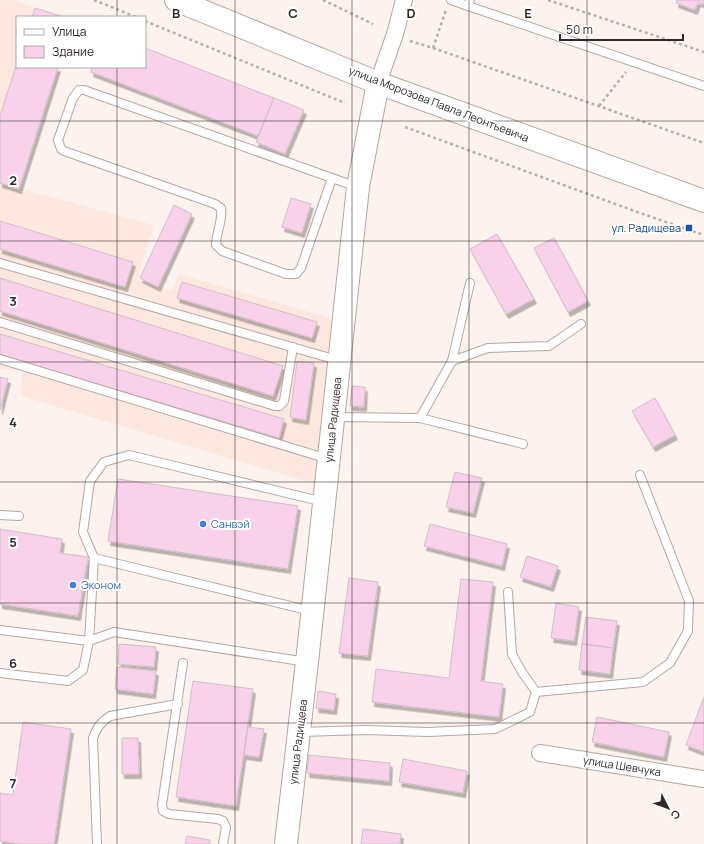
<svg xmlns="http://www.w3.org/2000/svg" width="704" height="844" font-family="Manrope,sans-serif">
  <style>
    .built { fill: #fde8e0 }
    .building { fill: #f9d1eb; stroke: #cfbfc9; filter: url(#shadow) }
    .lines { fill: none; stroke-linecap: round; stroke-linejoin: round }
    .lane-casing { stroke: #b6a69f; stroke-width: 10 }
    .street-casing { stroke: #b6a69f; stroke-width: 18 }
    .secondary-casing { stroke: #b6a69f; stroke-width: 24 }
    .primary-casing { stroke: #b6a69f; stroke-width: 24 }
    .path { stroke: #b9afac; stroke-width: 2.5; stroke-dasharray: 3 3; stroke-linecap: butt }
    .lane { stroke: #fff; stroke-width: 8 }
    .street { stroke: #fff; stroke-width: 16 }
    .secondary { stroke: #fff; stroke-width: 22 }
    .primary { stroke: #fff; stroke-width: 22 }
    .grid { fill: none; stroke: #302927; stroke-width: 1; stroke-opacity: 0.55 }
    .transit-dot { fill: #1a4fb4; stroke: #fff; stroke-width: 1.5 }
    .shop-dot { fill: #3f7fe0; stroke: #fff; stroke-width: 1.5 }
    .labels { text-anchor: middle; stroke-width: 4; stroke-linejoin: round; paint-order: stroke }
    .street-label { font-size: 11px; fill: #302927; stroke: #fff }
    .transit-label { font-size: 11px; fill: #164399; stroke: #fff; text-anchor: end }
    .shop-label { font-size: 11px; fill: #366cbe; stroke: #fff; text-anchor: start }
    .grid-label { font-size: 13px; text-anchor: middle; font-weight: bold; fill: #302927; stroke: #fff; stroke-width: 4; stroke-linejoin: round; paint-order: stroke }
  </style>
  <defs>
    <filter id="shadow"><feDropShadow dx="2.5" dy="4.5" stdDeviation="0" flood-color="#0004"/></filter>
  </defs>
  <rect width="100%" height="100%" fill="#fdf2ee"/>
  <g class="built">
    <path d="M 0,0 L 14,0 L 35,8 L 32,17 L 17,17 L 17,63 L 0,116 Z"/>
    <path d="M 0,183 L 154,225 L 137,280 L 172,291 L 179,274 L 337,320 L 315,484 L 21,396 L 22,373 L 0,368 Z"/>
  </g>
  <g class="building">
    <path d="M 676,0 L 704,0 L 704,4 L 698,2 L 695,10 L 676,3 L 677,0 Z"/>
    <path d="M 35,8 L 64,17 L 32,17 Z"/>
    <path d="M 145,48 L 274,98 L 258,136 L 91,72 L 92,67 L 145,67 Z"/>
    <path d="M 17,63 L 17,67 L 58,67 L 19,189 L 0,183 L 0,116 Z"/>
    <path d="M 274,98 L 304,110 L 285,154 L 256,142 Z"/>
    <path d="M 291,198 L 311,204 L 302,233 L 282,227 Z"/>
    <path d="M 174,205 L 192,214 L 158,287 L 140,278 Z"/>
    <path d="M 0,221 L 133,262 L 125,287 L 0,249 Z"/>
    <path d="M 497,234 L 534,299 L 506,314 L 470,249 Z"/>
    <path d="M 554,238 L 588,301 L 568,312 L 534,248 Z"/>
    <path d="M 0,278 L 283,366 L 273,396 L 0,311 Z"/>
    <path d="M 182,282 L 317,322 L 312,338 L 177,298 Z"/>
    <path d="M 0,334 L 284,419 L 279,438 L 0,355 Z"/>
    <path d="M 297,361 L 314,363 L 306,420 L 290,417 Z"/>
    <path d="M 0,377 L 8,379 L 0,410 Z"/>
    <path d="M 352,386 L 365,387 L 364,407 L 350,406 Z"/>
    <path d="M 655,398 L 675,435 L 653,447 L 632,411 Z"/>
    <path d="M 455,472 L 482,478 L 473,513 L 446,507 Z"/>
    <path d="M 118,479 L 298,506 L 288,569 L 108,541 Z"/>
    <path d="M 430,524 L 507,544 L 502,566 L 424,546 Z"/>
    <path d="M 0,529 L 62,539 L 60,553 L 88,557 L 78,616 L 0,604 Z"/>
    <path d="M 527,556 L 558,566 L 551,587 L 520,577 Z"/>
    <path d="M 349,578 L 378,582 L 368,656 L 339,653 Z"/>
    <path d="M 461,579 L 493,582 L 481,681 L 503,684 L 499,717 L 372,702 L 376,669 L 449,678 Z"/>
    <path d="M 556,603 L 579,607 L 574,641 L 551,638 Z"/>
    <path d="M 586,617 L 617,621 L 613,648 L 582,644 Z"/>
    <path d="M 119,644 L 156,647 L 154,667 L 118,664 Z"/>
    <path d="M 582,644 L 613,648 L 610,674 L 579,670 Z"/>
    <path d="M 117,667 L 156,671 L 153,694 L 115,689 Z"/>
    <path d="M 193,681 L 253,689 L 236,806 L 176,797 Z"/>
    <path d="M 318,691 L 336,694 L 334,710 L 316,708 Z"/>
    <path d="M 704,697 L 704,752 L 686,745 Z"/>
    <path d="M 597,717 L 669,732 L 664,757 L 592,742 Z"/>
    <path d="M 23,722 L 71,729 L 54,844 L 19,844 L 0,841 L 0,793 L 13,795 Z"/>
    <path d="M 248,727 L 264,729 L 259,757 L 244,755 Z"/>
    <path d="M 122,738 L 138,738 L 139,774 L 122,774 Z"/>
    <path d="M 309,755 L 390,763 L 389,781 L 307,773 Z"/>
    <path d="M 403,759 L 467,771 L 463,793 L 399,782 Z"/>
    <path d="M 363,829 L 401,834 L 400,844 L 361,844 Z"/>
    <path d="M 187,836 L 210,840 L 209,844 L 185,844 Z"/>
  </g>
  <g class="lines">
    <g class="lane-casing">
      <g id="lane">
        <path d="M 451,0 L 468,6"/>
        <path d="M 470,0 L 468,6 L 704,86"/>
        <path d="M 332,178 L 301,268 L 296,274 L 286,274 L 222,251 L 216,245 C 216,232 223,221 221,208 L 215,204 L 64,151 L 61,149 L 58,140 L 73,98 L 79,90 L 84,90 L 332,178 L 357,187"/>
        <path d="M 0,263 L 337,360"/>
        <path d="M 0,322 L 275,406 L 280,406 L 284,401 L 293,347"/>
        <path d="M 0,359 L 328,459"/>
        <path d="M 452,361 L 488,348 L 549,346 L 581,324"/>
        <path d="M 334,417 L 420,418 L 452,361 L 470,283"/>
        <path d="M 420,418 L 523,444"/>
        <path d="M 0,515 L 19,516"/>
        <path d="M 94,558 L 311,611"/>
        <path d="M 0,630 L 89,641 L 94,558 L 83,532 L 90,481 L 104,462 L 129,455 L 324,502"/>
        <path d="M 183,663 L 162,805 L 163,811 L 169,814 L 218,819 L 223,821 L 226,827 L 223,844"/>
        <path d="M 0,673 L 68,681 L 83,670 L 89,641 L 114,632 L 307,662"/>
        <path d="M 536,692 L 643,682 L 670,663 L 688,631 L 689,601 L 640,475"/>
        <path d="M 300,732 L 366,730 L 427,732 L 495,729 L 530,712 L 536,692 L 522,672 L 512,654 L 508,592"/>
        <path d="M 97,844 L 93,738 C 97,727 101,722 110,716 L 178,704"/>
      </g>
    </g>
    <g class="street-casing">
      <g id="street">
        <path d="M 378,83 L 395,34 L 404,0"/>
        <path d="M 540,753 L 704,779"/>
      </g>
    </g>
    <g class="secondary-casing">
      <path id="secondary" d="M 286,844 L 307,662 L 358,187 L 378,83"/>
    </g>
    <g class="primary-casing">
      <path id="primary" d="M 176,0 L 378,83 L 704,201"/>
    </g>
    <g class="path">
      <path d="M 94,0 L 136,17"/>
      <path d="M 323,0 L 373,24"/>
      <path d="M 548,0 L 704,52"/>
      <path d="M 145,21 L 345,103"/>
      <path d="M 410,41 L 433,48 L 704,143"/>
      <path d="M 433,48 L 446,10"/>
      <path d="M 599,106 L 626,72"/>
      <path d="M 405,127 L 640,213 L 704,235"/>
    </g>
    <use href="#lane" class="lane"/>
    <use href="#street" class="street"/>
    <use href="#secondary" class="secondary"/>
    <use href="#primary" class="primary"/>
  </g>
  <path class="grid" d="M 117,0 L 117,17M 235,0 L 235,844M 352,0 L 352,844M 469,0 L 469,844M 587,0 L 587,844M 117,67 L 117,844M 0,121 L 704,121M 0,241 L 704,241M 0,362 L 704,362M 0,482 L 704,482M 0,603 L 704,603M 0,723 L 704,723"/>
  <rect class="transit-dot" x="685" y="224" width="8" height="8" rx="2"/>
  <g class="shop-dot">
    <circle cx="203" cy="524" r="4"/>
    <circle cx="73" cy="585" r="4"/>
  </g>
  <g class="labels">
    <g class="street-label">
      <text transform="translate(439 104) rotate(21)" y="4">улица Морозова Павла Леонтьевича</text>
      <text transform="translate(333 420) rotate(-84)" y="4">улица Радищева</text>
      <text transform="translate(298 742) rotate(-83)" y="4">улица Радищева</text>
      <text transform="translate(622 766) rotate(9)" y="4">улица Шевчука</text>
    </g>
    <g class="transit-label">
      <text x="681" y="232">ул. Радищева</text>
    </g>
    <g class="shop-label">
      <text x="211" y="528">Санвэй</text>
      <text x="81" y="589">Эконом</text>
    </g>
  </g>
  <g class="grid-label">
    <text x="176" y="18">B</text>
    <text x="293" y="18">C</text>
    <text x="411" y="18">D</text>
    <text x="528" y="18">E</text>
    <text x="13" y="185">2</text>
    <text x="13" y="306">3</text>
    <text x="13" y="427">4</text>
    <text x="13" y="547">5</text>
    <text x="13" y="668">6</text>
    <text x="13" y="788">7</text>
  </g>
  <rect x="16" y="16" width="130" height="52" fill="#ffffff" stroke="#aca9a9"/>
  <rect x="24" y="29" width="20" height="6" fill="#ffffff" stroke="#aca9a9"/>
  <text x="52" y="36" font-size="12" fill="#302927">Улица</text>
  <rect x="24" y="46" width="20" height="12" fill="#f9d1eb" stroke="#aca9a9"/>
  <text x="52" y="56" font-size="12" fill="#302927">Здание</text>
  <g transform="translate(668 808) rotate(132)" stroke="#ffffff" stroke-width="3" paint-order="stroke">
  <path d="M0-3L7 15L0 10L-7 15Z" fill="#302927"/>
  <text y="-6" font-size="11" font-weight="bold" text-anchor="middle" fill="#302927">С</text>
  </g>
  <path d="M560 34v6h123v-6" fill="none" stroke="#302927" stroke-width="2"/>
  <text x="566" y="34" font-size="12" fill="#302927" stroke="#ffffff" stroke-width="3" paint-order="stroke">50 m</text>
</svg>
